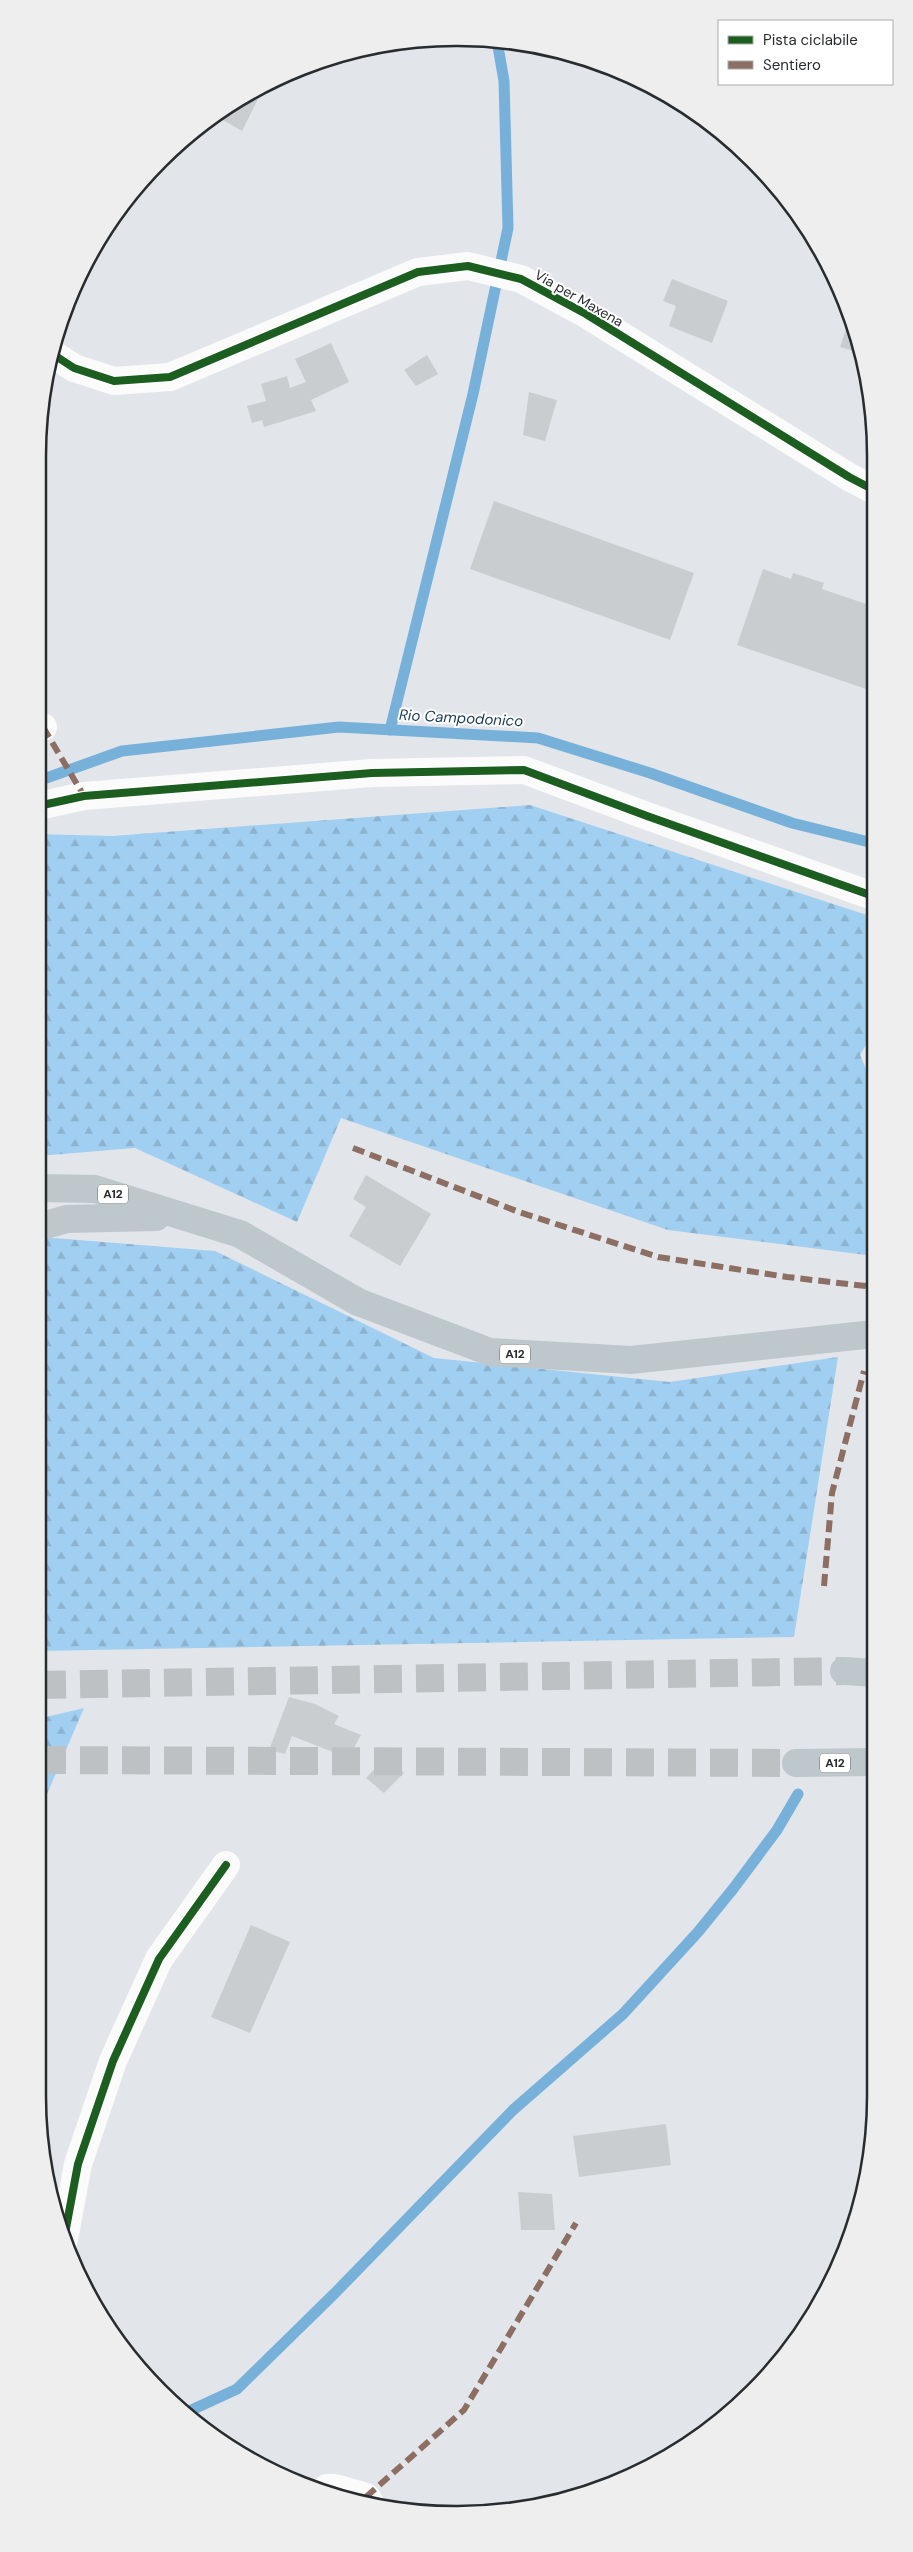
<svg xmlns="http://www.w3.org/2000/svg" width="913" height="2552" font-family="'DM Sans',sans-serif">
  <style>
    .forest { fill: url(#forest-firs) }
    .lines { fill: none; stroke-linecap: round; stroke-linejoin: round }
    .stream { stroke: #77b1da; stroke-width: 11 }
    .building { fill: #cacdd0 }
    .highway-tunnel { stroke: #bdc1c4; stroke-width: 28; stroke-dasharray: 28 14; stroke-linecap: butt }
    .minor { stroke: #fbfbfc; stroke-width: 28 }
    .highway { stroke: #bec7cc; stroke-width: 28 }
    .quiet { stroke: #8d6e63; stroke-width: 6; stroke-dasharray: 12 6; stroke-linecap: butt }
    .cycleway-casing { stroke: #fff; stroke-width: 11 }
    .cycleway { stroke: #1b5e20; stroke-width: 8 }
    .labels { text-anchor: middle; stroke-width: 4; stroke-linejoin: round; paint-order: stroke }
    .shield { fill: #fff; stroke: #696b6d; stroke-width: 1 }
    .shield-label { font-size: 12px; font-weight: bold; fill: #292c2e }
    .street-label { font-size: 14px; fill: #292c2e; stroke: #fff }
    .water-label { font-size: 15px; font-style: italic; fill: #183b53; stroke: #fff }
    .rim { fill: none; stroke: #292c2e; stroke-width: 2.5 }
  </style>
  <defs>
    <pattern id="forest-firs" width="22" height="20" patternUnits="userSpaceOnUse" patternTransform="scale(1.25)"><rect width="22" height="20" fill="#a1cff1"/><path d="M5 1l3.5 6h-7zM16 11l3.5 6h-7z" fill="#8bb2cf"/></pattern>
  </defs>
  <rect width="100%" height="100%" fill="#e2e6ea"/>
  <g class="forest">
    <path d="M 530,805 L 873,917 L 873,1033 L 860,1055 L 873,1085 L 874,1256 L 668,1230 L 341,1118 L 297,1222 L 135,1148 L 38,1156 L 38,834 L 112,836 Z"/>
    <path d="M 41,1237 L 215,1251 L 434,1358 L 670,1382 L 838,1357 L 794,1637 L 38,1651 L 38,1239 Z"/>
    <path d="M 84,1708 L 38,1815 L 38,1719 Z"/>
  </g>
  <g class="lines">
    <g class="stream">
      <path d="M 390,730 L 473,394 L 508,228 L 504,81 L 497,41"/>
      <path d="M 38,781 L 122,751 L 339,727 L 538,738 L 650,773 L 792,823 L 873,843"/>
      <path d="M 185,2413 L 237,2389 L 335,2293 L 513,2110 L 623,2014 L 698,1932 L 733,1889 L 777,1830 L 798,1794"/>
    </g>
  </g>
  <g class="building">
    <path d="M 265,85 L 242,131 L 216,116 L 247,94 Z"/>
    <path d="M 672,279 L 728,301 L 712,343 L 669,326 L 676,306 L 663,301 Z"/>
    <path d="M 848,323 L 857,352 L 840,347 Z"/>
    <path d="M 331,343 L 349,382 L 311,400 L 316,411 L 264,427 L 262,420 L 252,423 L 247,406 L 266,401 L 261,384 L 287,376 L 290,388 L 306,382 L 295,359 Z"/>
    <path d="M 427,355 L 438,374 L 416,386 L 404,370 Z"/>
    <path d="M 529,392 L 557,400 L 545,441 L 523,435 Z"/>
    <path d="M 494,501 L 694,573 L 670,640 L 470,569 Z"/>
    <path d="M 763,569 L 791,579 L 793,573 L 824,583 L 822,589 L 872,606 L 872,691 L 737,645 Z"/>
    <path d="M 366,1175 L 431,1214 L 400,1266 L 349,1236 L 366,1207 L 353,1199 Z"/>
    <path d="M 289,1697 L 315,1704 L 339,1716 L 334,1724 L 361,1735 L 348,1758 L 292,1736 L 285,1754 L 269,1750 Z"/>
    <path d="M 387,1756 L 404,1773 L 384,1793 L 366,1778 Z"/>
    <path d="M 251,1925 L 290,1942 L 250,2033 L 211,2017 Z"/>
    <path d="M 666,2124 L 671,2165 L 579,2177 L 573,2136 Z"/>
    <path d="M 518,2192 L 552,2194 L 555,2230 L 521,2230 Z"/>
  </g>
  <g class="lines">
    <g class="highway-tunnel">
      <path d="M 38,1685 L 844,1671"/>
      <path d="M 38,1760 L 796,1763"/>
    </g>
    <g class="minor">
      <path d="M 51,353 L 74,368 L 114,381 L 170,377 L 418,272 L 468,266 L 521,279 L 586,314 L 849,477 L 872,489"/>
      <path d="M 38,725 L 43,727"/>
      <path d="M 38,806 L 84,796 L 372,773 L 524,770 L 647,816 L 873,896"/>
      <path d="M 64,2239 L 78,2164 L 113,2061 L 159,1959 L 226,1865"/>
      <path d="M 327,2488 L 335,2488 L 366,2497 L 369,2501"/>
    </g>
    <g class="highway">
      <path d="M 38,1188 L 95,1189 L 240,1234 L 358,1302 L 490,1352 L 631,1360 L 874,1334"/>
      <path d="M 38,1227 L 67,1219 L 156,1217"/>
      <path d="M 844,1671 L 875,1673"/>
      <path d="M 796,1763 L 875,1762"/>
    </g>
    <g class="quiet">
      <path d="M 43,727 L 84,796"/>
      <path d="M 353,1148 L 519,1212 L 658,1257 L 787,1277 L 874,1287"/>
      <path d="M 824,1586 L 832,1493 L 864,1371"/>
      <path d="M 366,2497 L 464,2410 L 576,2223"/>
    </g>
    <g class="cycleway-casing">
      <g id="cycleway">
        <path d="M 51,353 L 74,368 L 114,381 L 170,377 L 418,272 L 468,266 L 521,279 L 586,314 L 849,477 L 872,489"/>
        <path d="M 38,806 L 84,796 L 372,773 L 524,770 L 647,816 L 873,896"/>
        <path d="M 64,2239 L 78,2164 L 113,2061 L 159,1959 L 226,1865"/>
      </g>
    </g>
    <use href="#cycleway" class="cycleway"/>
  </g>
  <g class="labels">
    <g class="shield">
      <rect x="98" y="1184.5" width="30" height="19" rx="4"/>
      <rect x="500" y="1344.5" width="30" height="19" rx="4"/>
      <rect x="820" y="1753.5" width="30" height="19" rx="4"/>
    </g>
    <g class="shield-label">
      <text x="113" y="1198">A12</text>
      <text x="515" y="1358">A12</text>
      <text x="835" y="1767">A12</text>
    </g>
    <g class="street-label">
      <text transform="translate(579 298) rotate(30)" y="5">Via per Maxena</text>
    </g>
    <g class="water-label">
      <text transform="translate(461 718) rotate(3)" y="5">Rio Campodonico</text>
    </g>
  </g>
  <path d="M0 0H913V2552H0ZM456 46H457A410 410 0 0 1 867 456V2096A410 410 0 0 1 457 2506H456A410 410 0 0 1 46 2096V456A410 410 0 0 1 456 46Z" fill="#eee" fill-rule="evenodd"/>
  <path class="rim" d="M456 46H457A410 410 0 0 1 867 456V2096A410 410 0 0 1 457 2506H456A410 410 0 0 1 46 2096V456A410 410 0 0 1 456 46Z"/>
  <rect x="718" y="20" width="175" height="65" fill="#ffffff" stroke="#a9abab"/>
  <rect x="728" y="36" width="25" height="8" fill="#1b5e20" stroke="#a9abab"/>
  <text x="763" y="45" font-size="15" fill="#292c2e">Pista ciclabile</text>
  <rect x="728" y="61" width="25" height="8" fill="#8d6e63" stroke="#a9abab"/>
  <text x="763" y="70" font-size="15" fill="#292c2e">Sentiero</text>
</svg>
